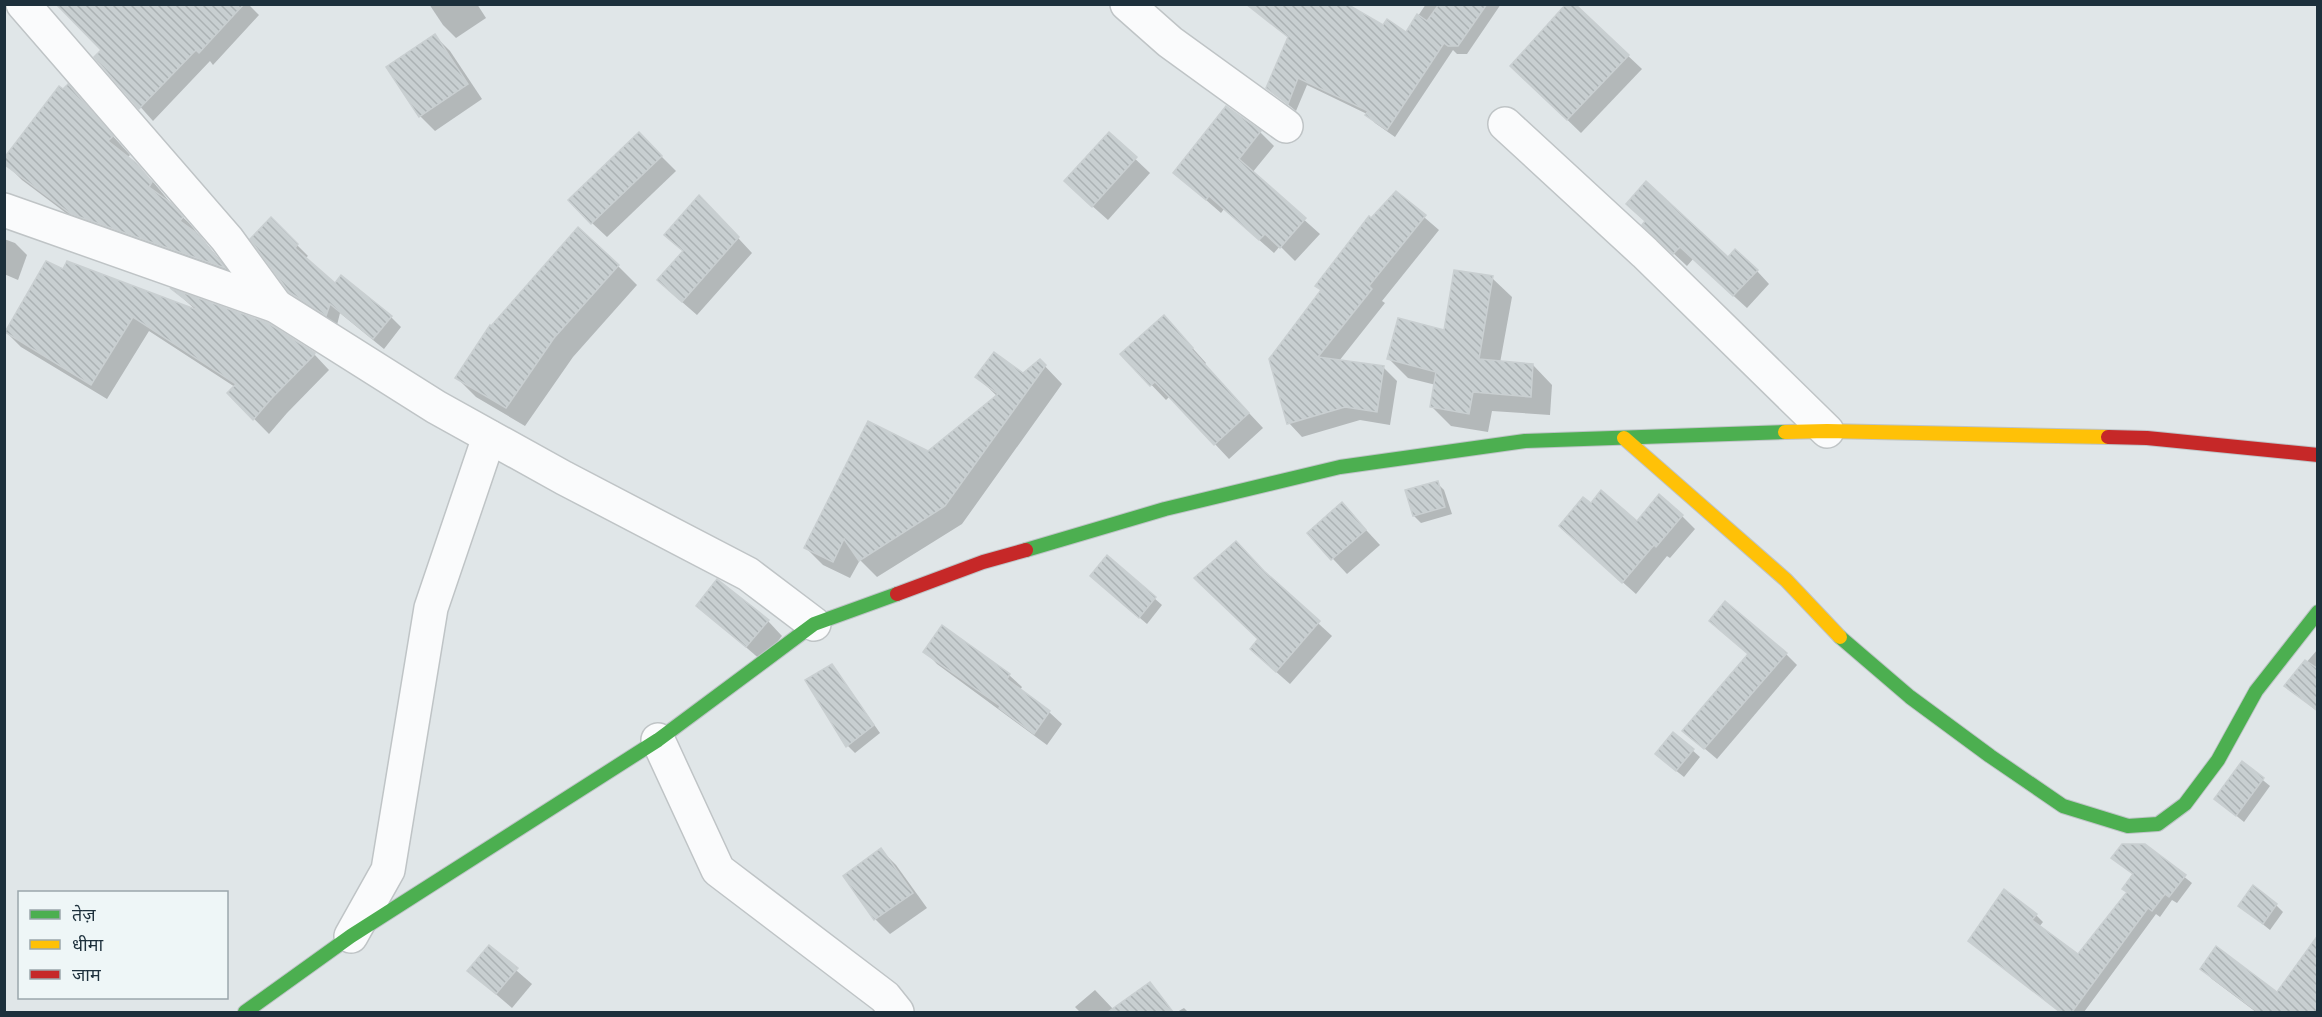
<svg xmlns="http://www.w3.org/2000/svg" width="2322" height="1017" font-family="Signika,'Noto Sans Devanagari',sans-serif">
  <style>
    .shadow { fill: #0003 }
    .building { fill: url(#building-back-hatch); stroke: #c9cfd1; stroke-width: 1.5 }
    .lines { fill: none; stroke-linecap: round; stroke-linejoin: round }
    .street-casing { stroke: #bfc4c6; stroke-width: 36 }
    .fast-casing { stroke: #bec4c7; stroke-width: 16 }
    .slow-casing { stroke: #bec4c7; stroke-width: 16 }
    .jam-casing { stroke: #bec4c7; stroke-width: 16 }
    .street { stroke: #fafbfc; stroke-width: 33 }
    .fast { stroke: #4caf50; stroke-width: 14 }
    .slow { stroke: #ffc107; stroke-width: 14 }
    .jam { stroke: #c62828; stroke-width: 14 }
  </style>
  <defs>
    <pattern id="building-back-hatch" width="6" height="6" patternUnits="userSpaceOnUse" patternTransform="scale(1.5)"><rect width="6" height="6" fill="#c8cfd1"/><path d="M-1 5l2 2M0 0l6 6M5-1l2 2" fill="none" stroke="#abb2b4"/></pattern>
  </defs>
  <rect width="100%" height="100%" fill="#e0e6e8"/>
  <g class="shadow">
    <path d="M 208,4 L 248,4 L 259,15 L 213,65 L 210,61 L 153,121 L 96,57 L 103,50 Z"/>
    <path d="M 429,4 L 477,4 L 486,18 L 456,38 L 443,25 Z"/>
    <path d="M 1426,4 L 1501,4 L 1467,54 L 1457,54 L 1453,50 L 1395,137 L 1375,123 L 1367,114 L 1307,85 L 1296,111 L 1268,88 L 1384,27 L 1406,34 Z"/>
    <path d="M 1573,4 L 1642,69 L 1581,133 L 1526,80 Z"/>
    <path d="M 435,36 L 450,51 L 482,99 L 435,131 L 420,116 L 388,68 Z"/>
    <path d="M 68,86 L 130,155 L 127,158 L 154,183 L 169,201 L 168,203 L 189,223 L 240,284 L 90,231 L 22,180 L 4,162 Z"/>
    <path d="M 1260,132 L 1274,146 L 1252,173 L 1320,234 L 1295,261 L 1280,246 L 1274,253 L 1224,209 L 1221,213 L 1175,173 Z"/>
    <path d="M 1109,134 L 1150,173 L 1108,220 L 1081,196 Z"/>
    <path d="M 654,149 L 676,171 L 607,237 L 592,223 Z"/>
    <path d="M 1396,193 L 1439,230 L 1382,301 L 1385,303 L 1339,361 L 1383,367 L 1397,381 L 1390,425 L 1360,420 L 1302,437 L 1289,423 L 1322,291 Z"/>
    <path d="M 713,211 L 752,253 L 697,315 L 674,295 L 684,252 L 666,235 Z"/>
    <path d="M 271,219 L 308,256 L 305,258 L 335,285 L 391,317 L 401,327 L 384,349 L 340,313 L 337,325 L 301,302 L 290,291 Z"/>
    <path d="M 1656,237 L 1728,259 L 1757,271 L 1769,284 L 1747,308 L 1693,259 L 1687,266 Z"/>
    <path d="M 4,239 L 15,243 L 27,255 L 18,280 L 4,274 Z"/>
    <path d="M 618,266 L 637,285 L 573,357 L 525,426 L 476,397 L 457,378 Z"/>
    <path d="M 64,271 L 197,311 L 176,292 L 314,354 L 329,370 L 287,413 L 269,434 L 229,393 L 235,387 L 149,331 L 107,399 L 21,347 L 6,332 Z"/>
    <path d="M 1492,278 L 1512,297 L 1500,363 L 1533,365 L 1552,385 L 1550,415 L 1492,411 L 1488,432 L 1451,426 L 1432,407 L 1436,385 L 1408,378 L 1389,359 L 1445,332 Z"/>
    <path d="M 1178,332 L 1206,363 L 1204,365 L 1263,428 L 1229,459 L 1170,396 L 1166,400 L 1122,354 Z"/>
    <path d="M 1040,361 L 1062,384 L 962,524 L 877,577 L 860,560 L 850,578 L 823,565 L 806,548 L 997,396 L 977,377 L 1023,375 Z"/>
    <path d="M 1437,483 L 1444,490 L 1452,514 L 1421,523 L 1414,516 L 1407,491 Z"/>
    <path d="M 1342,504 L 1380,545 L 1347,574 L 1309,533 Z"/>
    <path d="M 1591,505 L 1638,523 L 1682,516 L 1695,529 L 1670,558 L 1667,556 L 1636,594 L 1574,539 Z"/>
    <path d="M 1107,557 L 1162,605 L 1147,624 L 1099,583 Z"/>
    <path d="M 1269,578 L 1332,636 L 1290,684 L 1265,662 L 1260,639 Z"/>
    <path d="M 698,606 L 768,621 L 782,636 L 762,661 Z"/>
    <path d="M 2318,649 L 2318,712 L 2286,686 Z"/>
    <path d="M 925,651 L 1009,675 L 1022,687 L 1020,690 L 1049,712 L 1062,724 L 1047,745 L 937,664 Z"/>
    <path d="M 1786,654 L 1797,665 L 1717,759 L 1684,731 Z"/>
    <path d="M 832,665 L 880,733 L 855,753 L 848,746 L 807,681 Z"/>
    <path d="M 1674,734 L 1700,757 L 1684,777 L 1664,761 Z"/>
    <path d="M 2242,763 L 2270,786 L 2244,822 L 2216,799 Z"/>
    <path d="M 2144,845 L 2192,883 L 2177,903 L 2172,900 L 2160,917 L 2156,914 L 2084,1012 L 2061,1012 L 1970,941 L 2036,915 L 2043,922 L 2039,927 L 2079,957 L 2128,893 L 2134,875 L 2113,858 Z"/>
    <path d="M 881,850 L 896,865 L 927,908 L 890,934 L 875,919 L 845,877 Z"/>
    <path d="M 2276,905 L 2283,912 L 2270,930 L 2240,906 Z"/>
    <path d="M 2318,937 L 2318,1012 L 2256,1012 L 2212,979 L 2202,969 L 2277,994 Z"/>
    <path d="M 489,947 L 532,984 L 512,1008 L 469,971 Z"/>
    <path d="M 1150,984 L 1173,1012 L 1080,1012 L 1075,1007 L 1095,990 L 1114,1010 Z"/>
    <path d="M 1184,1008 L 1188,1012 L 1177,1012 Z"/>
  </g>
  <g class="building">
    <path d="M 56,4 L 244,4 L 199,53 L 196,50 L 139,109 L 94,57 L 101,50 Z"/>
    <path d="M 1246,4 L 1347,4 L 1383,25 L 1387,19 L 1406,32 L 1417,14 L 1427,21 L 1439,4 L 1487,4 L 1458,46 L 1448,46 L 1444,43 L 1387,130 L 1365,115 L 1368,111 L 1298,78 L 1288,104 L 1266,88 L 1288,37 Z"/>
    <path d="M 1566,4 L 1575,4 L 1629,55 L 1567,120 L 1510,66 Z"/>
    <path d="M 435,34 L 468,84 L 419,117 L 386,67 Z"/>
    <path d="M 68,84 L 113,136 L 108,141 L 136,163 L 152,182 L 149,187 L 171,203 L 183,217 L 180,221 L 198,234 L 225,268 L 71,214 L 4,164 L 4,158 L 59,86 L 63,89 Z"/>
    <path d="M 1226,106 L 1261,131 L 1239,159 L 1306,218 L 1280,248 L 1265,234 L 1259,240 L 1209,196 L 1206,200 L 1173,173 Z"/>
    <path d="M 639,132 L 662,156 L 591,224 L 568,200 Z"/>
    <path d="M 1109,132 L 1137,157 L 1092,207 L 1064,181 Z"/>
    <path d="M 1646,181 L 1728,257 L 1735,249 L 1758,270 L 1733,296 L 1680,247 L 1673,254 L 1642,225 L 1645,221 L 1626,204 Z"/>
    <path d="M 1396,191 L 1426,215 L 1369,286 L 1372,289 L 1318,357 L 1384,366 L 1377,412 L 1345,407 L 1287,424 L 1269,359 L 1321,290 L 1315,286 L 1369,216 L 1371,218 Z"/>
    <path d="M 699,195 L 739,237 L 682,302 L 657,280 L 683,251 L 664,235 Z"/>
    <path d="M 271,217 L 298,244 L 295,248 L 335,283 L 341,275 L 392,316 L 373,339 L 330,304 L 326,316 L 289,292 L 250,239 Z"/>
    <path d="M 578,227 L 619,265 L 554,338 L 506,408 L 455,378 L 490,325 L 491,326 Z"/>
    <path d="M 46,261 L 63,269 L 67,261 L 200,311 L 170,288 L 268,323 L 315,353 L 314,355 L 272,398 L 253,420 L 227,393 L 236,384 L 133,317 L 91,385 L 5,332 Z"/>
    <path d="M 1454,270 L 1493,276 L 1479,359 L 1533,364 L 1531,397 L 1473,392 L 1469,414 L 1430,407 L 1436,372 L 1387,359 L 1398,318 L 1444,330 Z"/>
    <path d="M 1164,315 L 1193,348 L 1191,349 L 1249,413 L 1214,445 L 1155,382 L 1150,386 L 1120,354 Z"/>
    <path d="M 994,352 L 1023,373 L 1040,359 L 1046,365 L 945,506 L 859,561 L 844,539 L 833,562 L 804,548 L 868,421 L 928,451 L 998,394 L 975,377 Z"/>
    <path d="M 1438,481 L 1445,507 L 1413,516 L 1405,490 Z"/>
    <path d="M 1601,490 L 1637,521 L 1659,494 L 1683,515 L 1656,547 L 1654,545 L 1622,583 L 1559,526 L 1583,497 L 1591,503 Z"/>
    <path d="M 1342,502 L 1366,530 L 1331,560 L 1307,533 Z"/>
    <path d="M 1236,541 L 1264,571 L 1320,621 L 1276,672 L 1250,649 L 1258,639 L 1194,578 Z"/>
    <path d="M 1107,555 L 1156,597 L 1139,618 L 1090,576 Z"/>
    <path d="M 717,579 L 769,620 L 746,647 L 696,606 Z"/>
    <path d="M 1725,601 L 1787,653 L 1704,749 L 1682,731 L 1748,654 L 1709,621 Z"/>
    <path d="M 942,625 L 1010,674 L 1007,679 L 1050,711 L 1034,734 L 999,708 L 1000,706 L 923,652 Z"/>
    <path d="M 2305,660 L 2318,669 L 2318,711 L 2284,686 Z"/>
    <path d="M 832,664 L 874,725 L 846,747 L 805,680 Z"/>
    <path d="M 1673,732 L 1694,749 L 1676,771 L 1655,754 Z"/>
    <path d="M 2242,761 L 2264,778 L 2236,816 L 2214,799 Z"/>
    <path d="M 2122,844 L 2145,844 L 2186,875 L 2169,897 L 2165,894 L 2152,911 L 2148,908 L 2072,1012 L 2060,1012 L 1968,941 L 2004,889 L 2037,914 L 2032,920 L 2078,954 L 2127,892 L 2122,889 L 2133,874 L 2111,858 Z"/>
    <path d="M 881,848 L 913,893 L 874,920 L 843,876 Z"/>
    <path d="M 2253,885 L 2277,904 L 2263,924 L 2238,906 Z"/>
    <path d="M 2318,935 L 2318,1012 L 2258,1012 L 2200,969 L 2216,946 L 2277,992 Z"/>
    <path d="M 489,945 L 518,968 L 496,994 L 467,971 Z"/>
    <path d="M 1150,982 L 1173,1012 L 1108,1012 Z"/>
  </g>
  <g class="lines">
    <g class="street-casing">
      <g id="street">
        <path d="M 23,4 L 227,239 L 276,306"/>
        <path d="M 1127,4 L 1170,42 L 1286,126"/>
        <path d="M 1505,124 L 1645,253 L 1827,431"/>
        <path d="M 4,210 L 276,306 L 436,407 L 564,478 L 748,574 L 814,624"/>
        <path d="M 658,740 L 718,870 L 885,997 L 897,1012"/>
        <path d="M 351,936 L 388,870 L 431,608 L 489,437"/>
      </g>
    </g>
    <g class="fast-casing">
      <g id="fast">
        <path d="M 1026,550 L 1165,509 L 1340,467 L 1525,441 L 1785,432"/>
        <path d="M 1840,637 L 1910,697 L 1990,756 L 2063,806 L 2128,826 L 2158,824 L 2185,804 L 2218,760 L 2256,691 L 2318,612"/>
        <path d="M 245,1012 L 351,936 L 658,740 L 814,624 L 897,594"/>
      </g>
    </g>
    <g class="slow-casing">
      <g id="slow">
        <path d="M 1785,432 L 1827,431 L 2108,437"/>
        <path d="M 1624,438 L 1786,580 L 1840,637"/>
      </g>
    </g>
    <g class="jam-casing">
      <g id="jam">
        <path d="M 2108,437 L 2147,438 L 2318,455"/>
        <path d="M 897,594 L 983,562 L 1026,550"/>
      </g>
    </g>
    <use href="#street" class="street"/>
    <use href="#fast" class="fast"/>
    <use href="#slow" class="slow"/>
    <use href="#jam" class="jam"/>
  </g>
  <rect width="2322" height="1017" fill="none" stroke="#1d303c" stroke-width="12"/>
  <rect x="18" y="891" width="210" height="108" fill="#eef6f7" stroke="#9aa7ac" stroke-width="1.5"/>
  <rect x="30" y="910" width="30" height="9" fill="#4caf50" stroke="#9aa7ac" stroke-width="1.5"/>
  <text x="72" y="921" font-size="18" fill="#1d303c">तेज़</text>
  <rect x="30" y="940" width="30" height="9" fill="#ffc107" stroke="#9aa7ac" stroke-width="1.5"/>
  <text x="72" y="951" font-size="18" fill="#1d303c">धीमा</text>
  <rect x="30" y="970" width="30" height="9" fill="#c62828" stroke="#9aa7ac" stroke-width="1.5"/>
  <text x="72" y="981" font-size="18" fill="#1d303c">जाम</text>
</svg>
